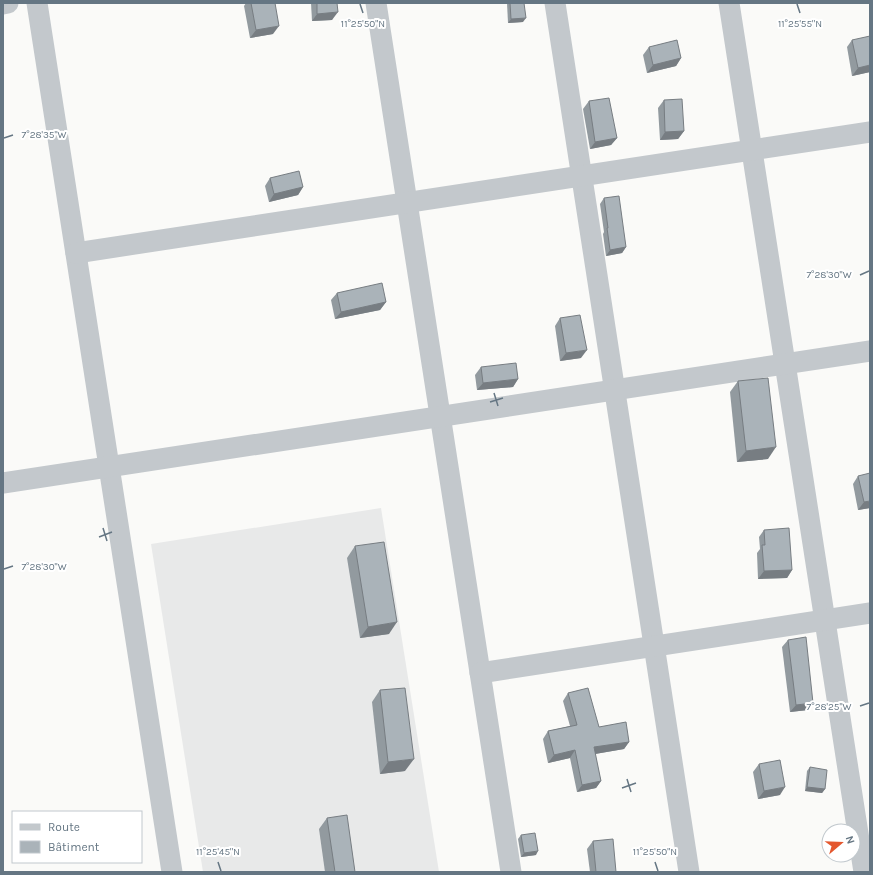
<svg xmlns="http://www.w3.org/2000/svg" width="873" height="875" font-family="Karla,sans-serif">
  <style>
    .built { fill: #e8e9e9 }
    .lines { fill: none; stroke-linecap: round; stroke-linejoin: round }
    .street { stroke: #c3c8cc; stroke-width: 21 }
    .wall { fill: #929a9f }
    .shaded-wall { fill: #777d82 }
    .building { fill: #aab3b9; stroke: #777d82 }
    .ticks { fill: none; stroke: #657683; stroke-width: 1.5 }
    .ticks-label { font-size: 10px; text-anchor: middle; fill: #657683; stroke: #fff; stroke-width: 4; stroke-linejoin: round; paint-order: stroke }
  </style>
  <rect width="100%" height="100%" fill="#fafaf8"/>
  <path class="built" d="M 381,508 L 439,872 L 203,872 L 151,544 Z"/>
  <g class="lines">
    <g class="street">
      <path d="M 37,3 L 172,872"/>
      <path d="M 376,3 L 511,872"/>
      <path d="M 555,3 L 689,872"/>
      <path d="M 729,3 L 864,872"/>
      <path d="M 3,4 L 8,3"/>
      <path d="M 76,253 L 870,132"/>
      <path d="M 3,483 L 870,351"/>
      <path d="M 480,673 L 870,613"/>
    </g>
  </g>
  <g class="wall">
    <path d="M 246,3 L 275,3 L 273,34 L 250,38 L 244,6 Z"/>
    <path d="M 311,3 L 337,3 L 332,20 L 312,21 Z"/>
    <path d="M 507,3 L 524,3 L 523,22 L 508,23 Z"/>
    <path d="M 852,40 L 870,72 L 852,76 L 847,47 Z"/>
    <path d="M 649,47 L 681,58 L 676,66 L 647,73 L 643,55 Z"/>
    <path d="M 664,100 L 684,131 L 678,139 L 660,140 L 658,108 Z"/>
    <path d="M 589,101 L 617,138 L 611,145 L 590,149 L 583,109 Z"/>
    <path d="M 270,178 L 303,187 L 298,195 L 269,202 L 265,186 Z"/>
    <path d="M 604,198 L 626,247 L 622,253 L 606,256 L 603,234 L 604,232 L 600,204 Z"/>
    <path d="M 337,293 L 386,302 L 380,310 L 335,319 L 331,300 Z"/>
    <path d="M 560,318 L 581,358 L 560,361 L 555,326 Z"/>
    <path d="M 481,367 L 518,379 L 513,387 L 477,390 L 475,375 Z"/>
    <path d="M 738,381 L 768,459 L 737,462 L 730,392 Z"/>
    <path d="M 858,476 L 870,508 L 858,510 L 853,484 Z"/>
    <path d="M 764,530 L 792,570 L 787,578 L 758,579 L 757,553 L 760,549 L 759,537 Z"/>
    <path d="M 355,546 L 389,634 L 360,638 L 347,558 Z"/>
    <path d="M 788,640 L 813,703 L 808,710 L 790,712 L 782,647 Z"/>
    <path d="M 380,690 L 405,771 L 380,774 L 372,702 Z"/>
    <path d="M 568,693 L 599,727 L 629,742 L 624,749 L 595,754 L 601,781 L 596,788 L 577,792 L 570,758 L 548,763 L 543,739 L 548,731 L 570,726 L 563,701 Z"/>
    <path d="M 759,764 L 780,795 L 758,799 L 753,772 Z"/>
    <path d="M 810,767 L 825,789 L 822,793 L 805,791 L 807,771 Z"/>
    <path d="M 327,818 L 355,872 L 325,872 L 319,829 Z"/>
    <path d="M 521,835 L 536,855 L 521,857 L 518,839 Z"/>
    <path d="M 593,841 L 616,872 L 590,872 L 587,849 Z"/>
  </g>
  <g class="shaded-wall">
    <path d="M 338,12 L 332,20 L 312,21 L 317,14 Z"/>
    <path d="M 526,18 L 523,22 L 508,23 L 511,19 Z"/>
    <path d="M 279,26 L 273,34 L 250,38 L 256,30 Z"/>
    <path d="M 681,58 L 676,66 L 647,73 L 653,65 Z"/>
    <path d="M 870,65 L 870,72 L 852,76 L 858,68 Z"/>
    <path d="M 684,131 L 678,139 L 660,140 L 665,132 Z"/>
    <path d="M 617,138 L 611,145 L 590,149 L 595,142 Z"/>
    <path d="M 303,187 L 298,195 L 269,202 L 274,194 Z"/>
    <path d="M 626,247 L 622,253 L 606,256 L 610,250 Z"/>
    <path d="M 386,302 L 380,310 L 335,319 L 341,312 Z"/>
    <path d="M 587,350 L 581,358 L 560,361 L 566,353 Z"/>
    <path d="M 518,379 L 513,387 L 477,390 L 483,383 Z"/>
    <path d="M 776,447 L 768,459 L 737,462 L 746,451 Z"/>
    <path d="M 870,501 L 870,508 L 858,510 L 864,502 Z"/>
    <path d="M 792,570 L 787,578 L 758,579 L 764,571 Z"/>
    <path d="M 397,622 L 389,634 L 360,638 L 368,627 Z"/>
    <path d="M 813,703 L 808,710 L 790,712 L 796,705 Z"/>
    <path d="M 629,742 L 624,749 L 589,755 L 594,747 Z"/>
    <path d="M 575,750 L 570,758 L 548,763 L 554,755 Z"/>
    <path d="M 414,759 L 405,771 L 380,774 L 388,762 Z"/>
    <path d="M 601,781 L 596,788 L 577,792 L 582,785 Z"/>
    <path d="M 785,787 L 780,795 L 758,799 L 764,791 Z"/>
    <path d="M 807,787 L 825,789 L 822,793 L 805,791 Z"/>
    <path d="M 538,851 L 536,855 L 521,857 L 524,853 Z"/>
  </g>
  <g class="building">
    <path d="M 251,3 L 275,3 L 279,26 L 256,30 Z"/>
    <path d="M 317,3 L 337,3 L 338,12 L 317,14 Z"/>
    <path d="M 510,3 L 524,3 L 526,18 L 511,19 Z"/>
    <path d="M 870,36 L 870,65 L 858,68 L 852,40 Z"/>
    <path d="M 677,40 L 681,58 L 653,65 L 649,47 Z"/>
    <path d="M 609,98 L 617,138 L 595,142 L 589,101 Z"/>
    <path d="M 682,99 L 684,131 L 665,132 L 664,100 Z"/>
    <path d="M 299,171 L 303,187 L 274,194 L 270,178 Z"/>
    <path d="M 619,196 L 626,247 L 610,250 L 607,228 L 608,228 L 604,198 Z"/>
    <path d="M 382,283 L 386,302 L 341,312 L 337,293 Z"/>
    <path d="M 580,315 L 587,350 L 566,353 L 560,318 Z"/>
    <path d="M 516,363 L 518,379 L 483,383 L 481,367 Z"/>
    <path d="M 768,378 L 776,447 L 746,451 L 738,381 Z"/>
    <path d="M 870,473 L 870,501 L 864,502 L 858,476 Z"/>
    <path d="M 789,528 L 792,570 L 764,571 L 762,545 L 765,545 L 764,530 Z"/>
    <path d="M 384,542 L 397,622 L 368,627 L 355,546 Z"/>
    <path d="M 806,637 L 813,703 L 796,705 L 788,640 Z"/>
    <path d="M 405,688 L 414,759 L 388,762 L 380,690 Z"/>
    <path d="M 588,688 L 599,727 L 626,722 L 629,742 L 594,747 L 601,781 L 582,785 L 575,750 L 554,755 L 548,731 L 577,725 L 568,693 Z"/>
    <path d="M 780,760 L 785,787 L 764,791 L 759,764 Z"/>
    <path d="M 810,767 L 827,770 L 825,789 L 807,787 Z"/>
    <path d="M 347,815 L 355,872 L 335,872 L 327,818 Z"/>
    <path d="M 535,833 L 538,851 L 524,853 L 521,835 Z"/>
    <path d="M 613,839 L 616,872 L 596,872 L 593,841 Z"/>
  </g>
  <path class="ticks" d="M 360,4 L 363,13M 797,4 L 800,13M 4,138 L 13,135M 860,275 L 869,271M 494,393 L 498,406M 490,402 L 503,398M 103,528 L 107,541M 99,537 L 112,532M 4,569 L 13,566M 860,706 L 869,703M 627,779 L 631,792M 622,788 L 636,783M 218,862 L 221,871M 655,862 L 658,871"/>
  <g class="ticks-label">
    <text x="363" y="27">11°25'50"N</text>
    <text x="800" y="27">11°25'55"N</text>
    <text x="44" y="138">7°28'35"W</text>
    <text x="829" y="278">7°28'30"W</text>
    <text x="44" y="570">7°28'30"W</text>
    <text x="829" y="710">7°28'25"W</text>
    <text x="218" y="855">11°25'45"N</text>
    <text x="655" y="855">11°25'50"N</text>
  </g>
  <rect width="873" height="875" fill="none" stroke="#657683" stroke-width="8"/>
  <rect x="12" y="811" width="130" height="52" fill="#ffffff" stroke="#c1c8cd"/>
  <rect x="20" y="824" width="20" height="6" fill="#c3c8cc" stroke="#c1c8cd"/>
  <text x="48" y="831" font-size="12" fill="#657683">Route</text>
  <rect x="20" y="841" width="20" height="12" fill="#aab3b9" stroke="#c1c8cd"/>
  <text x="48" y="851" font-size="12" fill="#657683">Bâtiment</text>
  <g transform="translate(841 843) rotate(71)"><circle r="19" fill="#ffffff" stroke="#c1c8cd"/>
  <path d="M0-3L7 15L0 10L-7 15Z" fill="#e4572e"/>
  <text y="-6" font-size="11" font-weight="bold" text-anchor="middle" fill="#657683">N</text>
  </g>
</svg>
